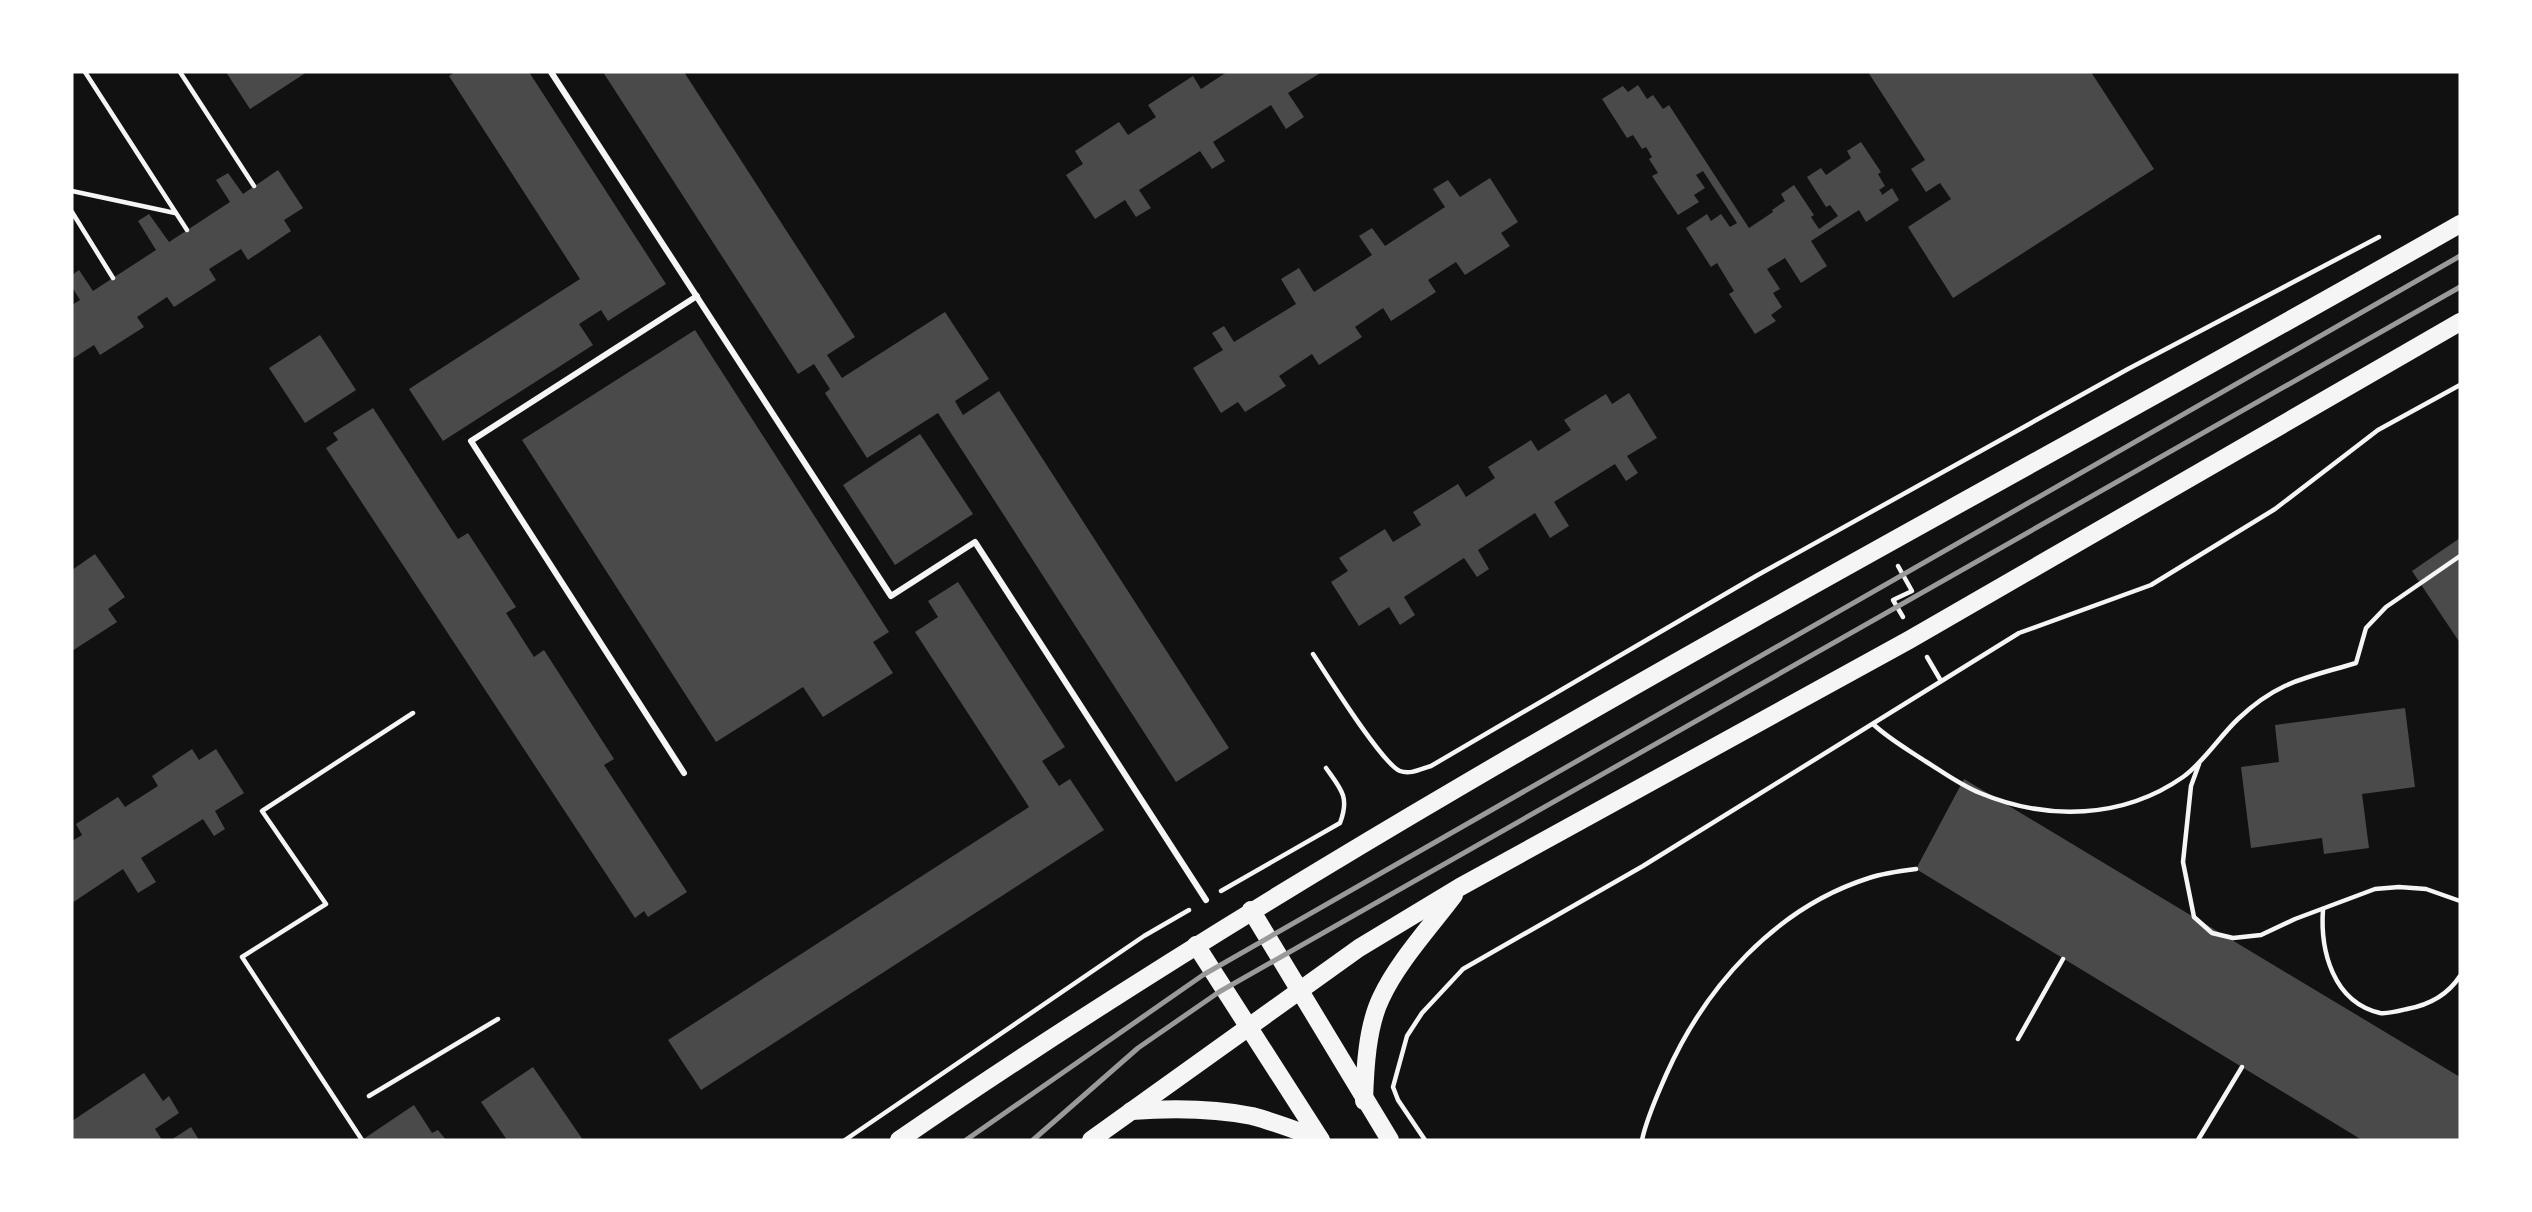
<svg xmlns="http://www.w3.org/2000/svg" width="2532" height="1212" font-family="Overpass,sans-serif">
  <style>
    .building { fill: #4a4a4a }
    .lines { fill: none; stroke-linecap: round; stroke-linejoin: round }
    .path { stroke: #f5f5f5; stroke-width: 4.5 }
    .pedestrian { stroke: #f5f5f5; stroke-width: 6 }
    .primary { stroke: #f5f5f5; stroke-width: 18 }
    .rail { stroke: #9a9a9a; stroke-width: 5 }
  </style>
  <rect width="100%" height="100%" fill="#111"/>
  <g class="building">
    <path d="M 226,72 L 307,72 L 250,109 Z"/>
    <path d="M 455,72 L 529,72 L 666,284 L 608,321 L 601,310 L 579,324 L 593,345 L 443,441 L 409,389 L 580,279 L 449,76 Z"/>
    <path d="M 603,72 L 684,72 L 855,337 L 827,355 L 842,378 L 945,312 L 989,379 L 955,401 L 963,415 L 999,391 L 1229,748 L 1176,782 L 938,413 L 867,458 L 825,393 L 830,389 L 814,364 L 798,374 Z"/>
    <path d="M 1227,72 L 1322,72 L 1288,93 L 1304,117 L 1286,129 L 1271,105 L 1213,142 L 1225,161 L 1212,169 L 1200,151 L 1139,190 L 1151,208 L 1136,217 L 1125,200 L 1095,219 L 1066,175 L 1083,164 L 1075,151 L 1119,122 L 1128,135 L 1156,117 L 1148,105 L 1193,76 L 1201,89 Z"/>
    <path d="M 1868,72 L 2091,72 L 2154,169 L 1953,298 L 1908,227 L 1951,199 L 1940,183 L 1926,192 L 1913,172 L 1911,169 L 1925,160 Z"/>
    <path d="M 1638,85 L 1647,99 L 1653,95 L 1663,109 L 1669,105 L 1749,228 L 1773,212 L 1772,210 L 1785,201 L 1781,194 L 1794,185 L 1814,215 L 1811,217 L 1819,229 L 1838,216 L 1830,205 L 1826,207 L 1807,177 L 1821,168 L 1826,175 L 1851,158 L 1847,151 L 1861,142 L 1881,172 L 1878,174 L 1885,186 L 1879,190 L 1881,192 L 1882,195 L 1892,188 L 1899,200 L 1866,222 L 1859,210 L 1811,241 L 1827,266 L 1801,283 L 1785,258 L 1767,269 L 1780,289 L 1773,293 L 1782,307 L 1771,315 L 1776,321 L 1755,334 L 1729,294 L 1734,291 L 1717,263 L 1711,267 L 1686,228 L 1707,214 L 1711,221 L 1721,214 L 1730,227 L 1737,223 L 1703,171 L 1696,175 L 1705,188 L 1694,195 L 1699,202 L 1678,215 L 1652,176 L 1658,173 L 1649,159 L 1652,157 L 1646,147 L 1642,149 L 1633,135 L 1627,138 L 1602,99 L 1623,86 L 1628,92 Z"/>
    <path d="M 278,170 L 303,208 L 284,220 L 291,231 L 248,260 L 241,249 L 209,269 L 216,280 L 174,307 L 167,297 L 137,317 L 144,327 L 100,355 L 94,345 L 72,359 L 72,305 L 80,300 L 72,287 L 72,275 L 79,270 L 93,291 L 156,250 L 138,221 L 149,214 L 169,242 L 230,202 L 216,180 L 228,173 L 243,194 Z"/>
    <path d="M 1490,178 L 1518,222 L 1501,233 L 1510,246 L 1465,275 L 1456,262 L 1428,280 L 1436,292 L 1391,321 L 1383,308 L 1355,327 L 1362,337 L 1319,365 L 1312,354 L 1279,376 L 1286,386 L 1245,412 L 1238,402 L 1221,413 L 1193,368 L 1223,350 L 1212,333 L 1224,326 L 1234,342 L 1296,304 L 1281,279 L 1299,268 L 1314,292 L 1372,255 L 1359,236 L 1372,228 L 1385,246 L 1445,207 L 1433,189 L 1448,180 L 1460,197 Z"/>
    <path d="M 695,330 L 889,632 L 873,642 L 893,673 L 823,717 L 803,687 L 716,742 L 522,440 Z"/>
    <path d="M 320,335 L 356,390 L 305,423 L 269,368 Z"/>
    <path d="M 1629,393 L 1657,438 L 1627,456 L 1638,473 L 1626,481 L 1615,464 L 1554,502 L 1569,526 L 1550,538 L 1535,513 L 1478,550 L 1489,569 L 1477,577 L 1464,558 L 1404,597 L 1415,615 L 1400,625 L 1389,607 L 1359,626 L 1331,582 L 1348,571 L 1339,558 L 1385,529 L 1393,542 L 1421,525 L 1413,512 L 1458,484 L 1466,497 L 1495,478 L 1488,467 L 1531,440 L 1538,451 L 1571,430 L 1564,420 L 1606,394 L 1612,404 Z"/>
    <path d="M 373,408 L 458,539 L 468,533 L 516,607 L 506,613 L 534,657 L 544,650 L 614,759 L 604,765 L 687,892 L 648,917 L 644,911 L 635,918 L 326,448 L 338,440 L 333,433 Z"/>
    <path d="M 920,434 L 973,514 L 895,565 L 843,485 Z"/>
    <path d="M 2460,538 L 2460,643 L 2412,571 Z"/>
    <path d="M 95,554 L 125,597 L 108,609 L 117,622 L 72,651 L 72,570 Z"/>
    <path d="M 958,582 L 1065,747 L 1042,761 L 1059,786 L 1070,779 L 1104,830 L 701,1090 L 668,1040 L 1029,807 L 915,632 L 938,617 L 928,601 Z"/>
    <path d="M 2405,708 L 2415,787 L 2362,794 L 2369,848 L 2324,854 L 2322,838 L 2251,848 L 2241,767 L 2279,762 L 2275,725 Z"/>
    <path d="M 192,749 L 199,760 L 216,749 L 244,793 L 215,811 L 225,829 L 214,836 L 203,819 L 141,858 L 156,882 L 138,893 L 123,869 L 72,903 L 72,841 L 82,835 L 76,824 L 118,797 L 125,807 L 158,786 L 152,776 Z"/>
    <path d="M 1964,779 L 2460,1077 L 2460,1140 L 2362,1140 L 1916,869 Z"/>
    <path d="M 533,1067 L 583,1140 L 507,1140 L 481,1102 Z"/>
    <path d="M 144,1073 L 163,1101 L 169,1096 L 179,1113 L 155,1129 L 162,1140 L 72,1140 L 72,1121 Z"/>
    <path d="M 414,1105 L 432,1133 L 438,1130 L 446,1140 L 362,1140 Z"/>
    <path d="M 191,1127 L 199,1140 L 171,1140 Z"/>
  </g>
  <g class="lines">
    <g class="path">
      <path d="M 85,72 L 187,230"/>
      <path d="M 180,72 L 254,186"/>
      <path d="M 72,191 L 175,213"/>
      <path d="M 72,212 L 113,278"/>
      <path d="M 1898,566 L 1912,591 L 1893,600 L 1903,617"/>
      <path d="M 1313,654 C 1327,675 1382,764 1400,771 C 1410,775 1421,769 1431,766 L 1756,576 L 2128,369 L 2379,237"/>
      <path d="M 1927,657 L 1941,681"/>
      <path d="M 1873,724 C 1889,739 1907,749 1925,761 C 1943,772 1960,785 1980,793 C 2047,821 2123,819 2183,777 C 2204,762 2219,737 2238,719 C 2278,681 2306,678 2356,663 L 2366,628 L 2386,607 L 2460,556"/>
      <path d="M 2199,764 L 2191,786 L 2183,862 L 2194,917 L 2212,933 L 2233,938 L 2261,935 L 2295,919 L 2375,889 L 2399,887 L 2426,889 L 2460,901"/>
      <path d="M 1221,891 L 1340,823 C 1350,797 1341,789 1326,768"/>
      <path d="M 2323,909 C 2320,951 2333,1002 2380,1013 C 2388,1014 2399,1011 2407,1009 C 2429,1005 2447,996 2460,976"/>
      <path d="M 2018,1039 L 2063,959"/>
      <path d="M 369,1096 L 498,1019"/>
      <path d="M 362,1140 L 242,957 L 326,904 L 262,811 L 413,713"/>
      <path d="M 845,1140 L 1144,936 L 1189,910"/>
      <path d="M 1425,1140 L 1398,1100 L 1393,1087 L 1407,1036 L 1422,1013 L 1463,969 L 1643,866 L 2019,633 L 2151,585 L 2275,509 L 2378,430 L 2460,385"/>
      <path d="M 1642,1140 C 1647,1117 1657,1096 1666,1075 C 1705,987 1775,908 1869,878 C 1884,873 1900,871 1916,869"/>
      <path d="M 2198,1140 L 2242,1067"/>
    </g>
    <g class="pedestrian">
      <path d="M 551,72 L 891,596 L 975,542 L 1206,900"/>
      <path d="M 684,773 L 471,441 L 697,296"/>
    </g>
    <g class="primary">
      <path d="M 1251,910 L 1390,1140"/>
      <path d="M 1196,945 L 1321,1140"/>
      <path d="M 1364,1101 C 1365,1069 1367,1027 1381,998 C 1397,963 1430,927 1454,895"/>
      <path d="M 1131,1111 C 1172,1108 1212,1108 1252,1116 C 1275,1122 1298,1131 1320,1139"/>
      <path d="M 899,1140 C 1397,798 1936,523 2460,224"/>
      <path d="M 1091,1140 L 1359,948 L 1460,887 L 1909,640 L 2460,322"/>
    </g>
    <g class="rail">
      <path d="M 966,1140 L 1203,975 L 2460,256"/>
      <path d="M 1033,1140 L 1138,1048 L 1219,992 L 2460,287"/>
    </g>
  </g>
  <rect width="2532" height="1212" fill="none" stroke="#ffffff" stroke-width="147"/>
</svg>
